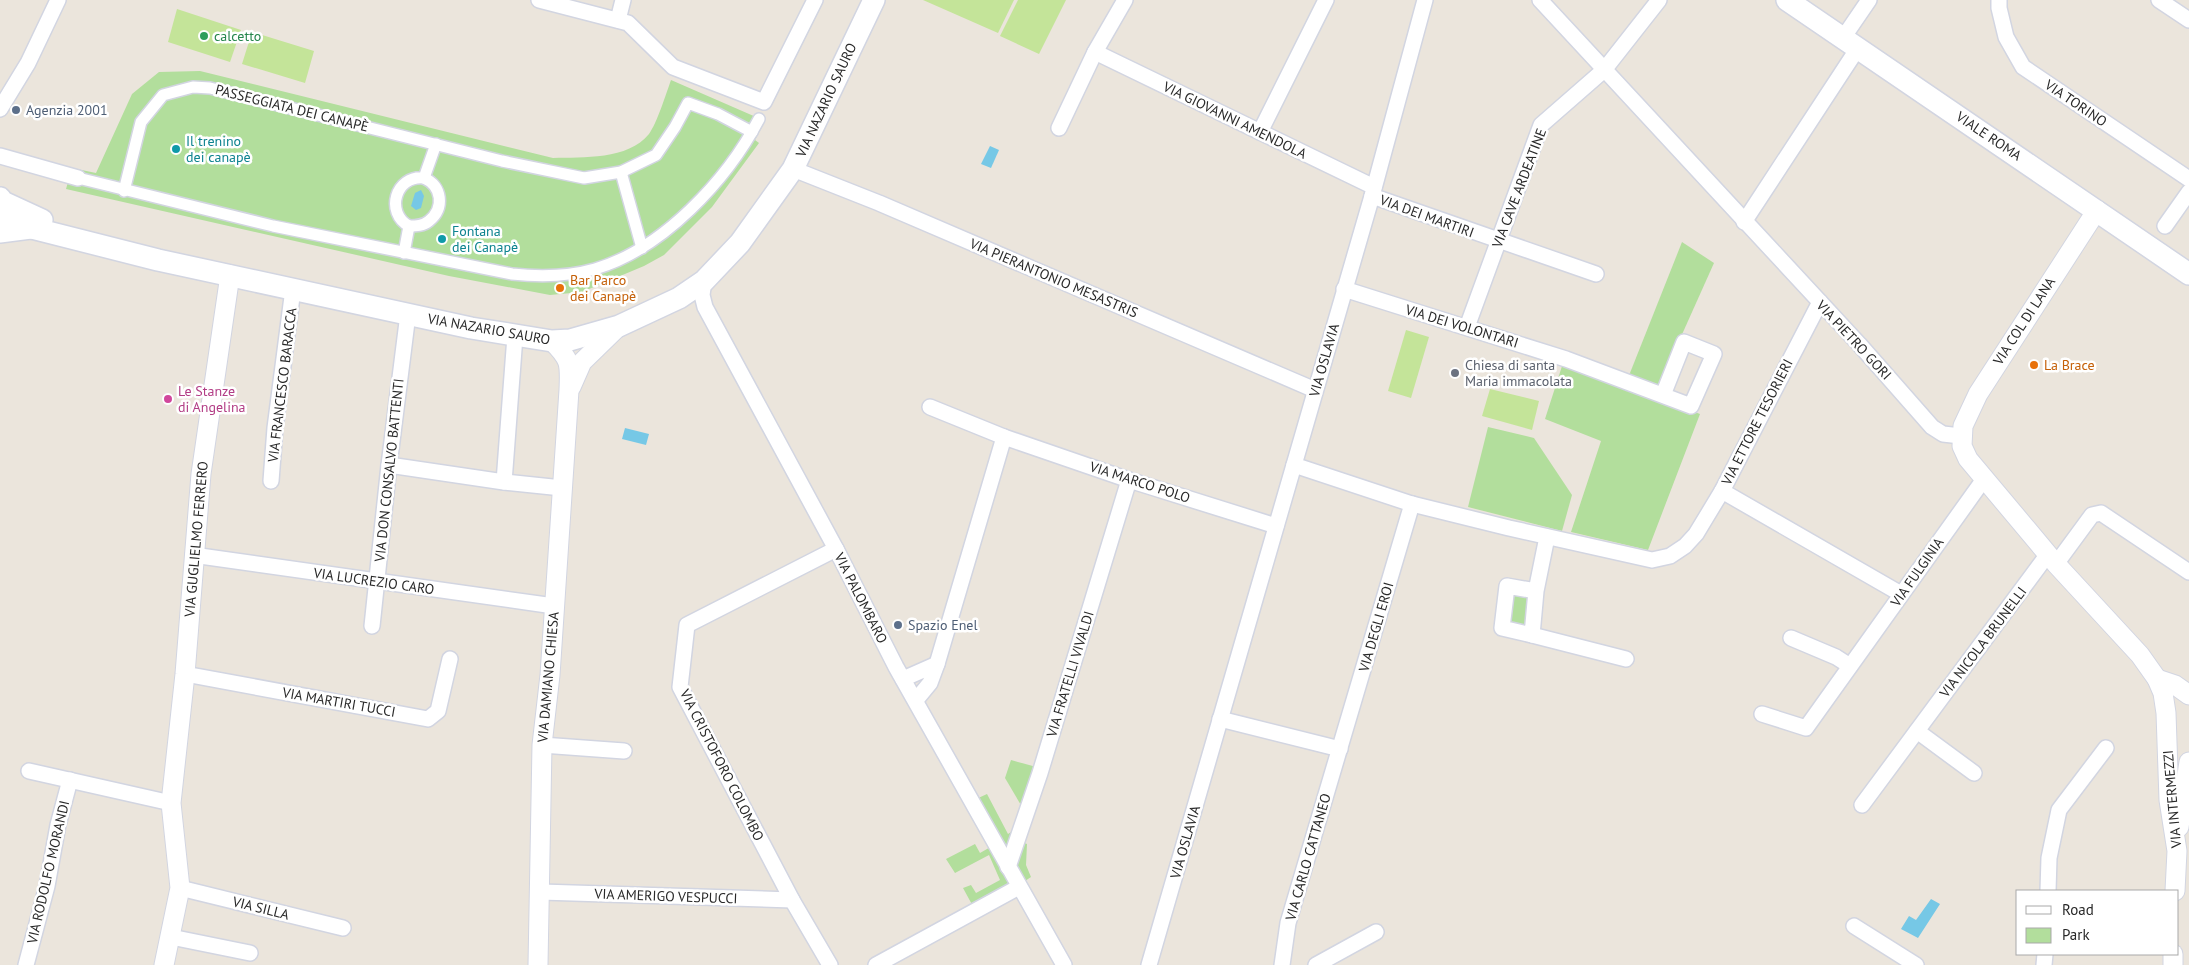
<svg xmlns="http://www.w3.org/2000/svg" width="2189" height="965" font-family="'PT Sans',sans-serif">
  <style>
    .green { fill: #b2de9c }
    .pitch { fill: #c4e499 }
    .water { fill: #76c8e6 }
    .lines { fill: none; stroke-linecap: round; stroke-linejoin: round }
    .pedestrian-casing { stroke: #d2d5e1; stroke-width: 14 }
    .minor-casing { stroke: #d2d5e1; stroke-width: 18 }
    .tertiary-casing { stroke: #d2d5e1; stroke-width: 21 }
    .secondary-casing { stroke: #d2d5e1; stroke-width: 24 }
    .pedestrian { stroke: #fff; stroke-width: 11 }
    .minor { stroke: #fff; stroke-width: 15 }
    .tertiary { stroke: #fff; stroke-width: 19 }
    .secondary { stroke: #fff; stroke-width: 21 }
    .leisure-dot { fill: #2e9e5b; stroke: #fff; stroke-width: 2 }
    .service-dot { fill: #5c6f8a; stroke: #fff; stroke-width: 2 }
    .culture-dot { fill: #0f9aa8; stroke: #fff; stroke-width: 2 }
    .food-dot { fill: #e8710a; stroke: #fff; stroke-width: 2 }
    .worship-dot { fill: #6b7280; stroke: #fff; stroke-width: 2 }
    .hotel-dot { fill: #d1479c; stroke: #fff; stroke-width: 2 }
    .labels { text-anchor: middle; stroke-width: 5; stroke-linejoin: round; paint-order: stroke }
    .leisure-label { font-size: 14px; fill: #27864d; stroke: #fff; text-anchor: start }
    .street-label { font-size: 14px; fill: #292929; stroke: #fff }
    .service-label { font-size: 14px; fill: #4e5e75; stroke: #fff; text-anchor: start }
    .culture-label { font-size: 14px; fill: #0d838f; stroke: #fff; text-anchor: start }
    .food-label { font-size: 14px; fill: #c56008; stroke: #fff; text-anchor: start }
    .worship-label { font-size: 14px; fill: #5b616d; stroke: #fff; text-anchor: start }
    .hotel-label { font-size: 14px; fill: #b23c85; stroke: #fff; text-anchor: start }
  </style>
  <rect width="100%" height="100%" fill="#ebe5dc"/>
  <g class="green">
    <path d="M 200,71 L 553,158 C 583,157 628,160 649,134 C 657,123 666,94 671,80 L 765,121 L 755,140 L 759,143 L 712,207 L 664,255 L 644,266 L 582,292 L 550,295 L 449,276 L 66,189 L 72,168 L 96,173 L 132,94 L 159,72 Z"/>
    <path d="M 1682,242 L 1714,263 L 1658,388 L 1628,378 Z"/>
    <path d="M 1563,363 L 1700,414 L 1648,550 L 1571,532 L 1601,441 L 1545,419 Z"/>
    <path d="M 1488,427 L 1534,438 L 1572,495 L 1562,531 L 1468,507 Z"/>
    <path d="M 1512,595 L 1528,597 L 1525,625 L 1509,622 Z"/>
    <path d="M 1011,760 L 1040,768 L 1025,812 L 1005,778 Z"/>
    <path d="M 987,794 L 1008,834 L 1020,826 L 1008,864 L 974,800 Z"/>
    <path d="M 1019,841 L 1027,844 L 1026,865 L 1031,877 L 1019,885 L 1009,868 Z"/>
    <path d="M 975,844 L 980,853 L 994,845 L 1017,887 L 975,910 L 963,888 L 971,885 L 976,893 L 1000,880 L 989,855 L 955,873 L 946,859 Z"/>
  </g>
  <g class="pitch">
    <path d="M 923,0 L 1014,0 L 998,33 Z"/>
    <path d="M 1018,0 L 1066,0 L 1039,54 L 1000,36 Z"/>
    <path d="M 177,9 L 241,30 L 230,62 L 168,42 Z"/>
    <path d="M 252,32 L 314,51 L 305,83 L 242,64 Z"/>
    <path d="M 1406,330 L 1429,337 L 1411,398 L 1388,391 Z"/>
    <path d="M 1490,389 L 1539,401 L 1532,430 L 1482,416 Z"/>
  </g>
  <g class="water">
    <path d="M 990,146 L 999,150 L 991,168 L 981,164 Z"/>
    <path d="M 421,190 L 424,196 L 421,208 L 416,210 L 411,206 L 415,193 Z"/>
    <path d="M 625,428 L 649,434 L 646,445 L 622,439 Z"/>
    <path d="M 1931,899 L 1940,904 L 1918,938 L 1901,929 L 1909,916 L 1916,920 Z"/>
  </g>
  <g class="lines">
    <g class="pedestrian-casing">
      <g id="pedestrian">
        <path d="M 621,172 L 642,248"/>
        <path d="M 78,178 L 273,226 L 512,274 C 540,277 567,277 595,269 C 663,249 727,180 759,119"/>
        <path d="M 124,191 L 141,122 L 163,95 L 193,87 L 210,88 L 502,161 L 584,178 L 621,172 L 656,155 L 675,127 L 688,103 L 718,114 L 752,132"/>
        <path d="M 409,226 C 416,226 423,226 429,221 C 445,208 442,186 424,178"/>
        <path d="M 404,253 L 409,226 C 385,213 395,175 424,178 L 436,144"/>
      </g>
    </g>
    <g class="minor-casing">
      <g id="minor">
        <path d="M 539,0 L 628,23 L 673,67 L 764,102 L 815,0"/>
        <path d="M 1540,0 L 1859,344 L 1932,427 L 1943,434 L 1961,436"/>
        <path d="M 1999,0 L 1999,8 L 2006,37 L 2023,67 L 2189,179"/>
        <path d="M 2159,0 L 2189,20"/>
        <path d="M 618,20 L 623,0"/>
        <path d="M 1843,38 L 1869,0"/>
        <path d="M 1095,52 L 1374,187"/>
        <path d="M 0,109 L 28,63 L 58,0"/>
        <path d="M 1059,128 L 1095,52 L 1125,0"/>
        <path d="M 1260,132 L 1326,0"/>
        <path d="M 0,156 L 78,178"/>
        <path d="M 793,169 L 879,203 L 1315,390"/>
        <path d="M 1372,196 L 1596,274"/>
        <path d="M 1744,222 L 1858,48"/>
        <path d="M 2165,226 L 2189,192"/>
        <path d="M 0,235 L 31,231"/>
        <path d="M 704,281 L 702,295 L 705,307 L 836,549 L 896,667 L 1064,965"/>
        <path d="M 1344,289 L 1566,359 L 1691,406 L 1714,354 L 1684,342 L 1663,395"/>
        <path d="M 1467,327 L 1541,125 L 1604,70 L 1659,0"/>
        <path d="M 930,407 L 1004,437"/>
        <path d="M 389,465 L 504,482 L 562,488"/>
        <path d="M 1294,465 L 1412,504 L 1509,528 L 1652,560 L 1670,556 L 1685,546 L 1696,534 L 1722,491 L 1820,302"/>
        <path d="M 271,481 L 275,428 L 293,289"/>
        <path d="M 504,482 L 515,336"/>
        <path d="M 1722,491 L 1901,594"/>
        <path d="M 193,555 L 554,606"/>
        <path d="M 2056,564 L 2092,515 L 2101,513 L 2189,572"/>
        <path d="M 1536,591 L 1507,586 L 1502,628 L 1532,635 L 1536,591 L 1547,537"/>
        <path d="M 372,626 L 389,465 L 408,314"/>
        <path d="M 1532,635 L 1626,659"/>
        <path d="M 1791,638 L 1836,657 L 1850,666"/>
        <path d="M 185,674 L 428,719 L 438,711 L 450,659"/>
        <path d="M 903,679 L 937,664"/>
        <path d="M 916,700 L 930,683 L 937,664 L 1004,437 L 1129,480 L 1276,526"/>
        <path d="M 1762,714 L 1806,728 L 1984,479"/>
        <path d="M 1220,719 L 1340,749"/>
        <path d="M 1917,731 L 1974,773"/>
        <path d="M 542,745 L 624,751"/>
        <path d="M 29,771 L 171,803"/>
        <path d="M 1862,805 L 2048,554"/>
        <path d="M 1008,867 L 1040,773 L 1129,480"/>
        <path d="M 180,888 L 343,928"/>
        <path d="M 2048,891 L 2049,858 L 2059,810 L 2106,748"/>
        <path d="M 541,892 L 792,900"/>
        <path d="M 1854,926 L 1916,965"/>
        <path d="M 171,937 L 250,953"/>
        <path d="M 26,965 L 47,886 L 58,825 L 70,780"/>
        <path d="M 830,965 L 792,900 L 680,687 L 687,625 L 836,549"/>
        <path d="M 876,965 L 1019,887"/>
        <path d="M 1149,965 L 1372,196 L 1425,0"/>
        <path d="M 1282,965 L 1288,923 L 1412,504"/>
        <path d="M 1316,965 L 1376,932"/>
        <path d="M 2044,965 L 2045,954"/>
      </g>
    </g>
    <g class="tertiary-casing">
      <g id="tertiary">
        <path d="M 2097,210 L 1978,394 L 1963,426 L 1962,446 L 1968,459 L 2056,564 L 2140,655 L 2157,679 L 2163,693 L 2166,713 L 2169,800 L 2177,851 L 2175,891"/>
        <path d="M 571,387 L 582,362 L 619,326"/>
        <path d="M 2157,679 L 2175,685 L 2189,695"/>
        <path d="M 2179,827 L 2189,762"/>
        <path d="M 164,965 L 180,888 L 171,803 L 185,674 L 201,474 L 230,275"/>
        <path d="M 538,965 L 542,745 L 550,675 L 569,390 C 570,364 571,360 552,341"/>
        <path d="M 2173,965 L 2173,954"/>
      </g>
    </g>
    <g class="secondary-casing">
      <g id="secondary">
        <path d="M 1787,0 L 2189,274"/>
        <path d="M 0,198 L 3,202 L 42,220"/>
        <path d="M 0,220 L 158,260 L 471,328 L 552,341 L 570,340 L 619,326 L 679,298 L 704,281 L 740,243 L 793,169 L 874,0"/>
      </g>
    </g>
    <use href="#pedestrian" class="pedestrian"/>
    <use href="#minor" class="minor"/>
    <use href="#tertiary" class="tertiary"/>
    <use href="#secondary" class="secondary"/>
  </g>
  <circle class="leisure-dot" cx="204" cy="36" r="5"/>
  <g class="service-dot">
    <circle cx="16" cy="110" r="5"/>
    <circle cx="898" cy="625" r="5"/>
  </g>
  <g class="culture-dot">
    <circle cx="176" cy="149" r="5"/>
    <circle cx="442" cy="239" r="5"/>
  </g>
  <g class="food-dot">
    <circle cx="560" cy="288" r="5"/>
    <circle cx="2034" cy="365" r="5"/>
  </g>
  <circle class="worship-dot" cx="1455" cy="373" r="5"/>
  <circle class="hotel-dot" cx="168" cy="399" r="5"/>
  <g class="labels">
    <g class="leisure-label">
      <text x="214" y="41">calcetto</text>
    </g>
    <g class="street-label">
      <text transform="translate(826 100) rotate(-65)" y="5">VIA NAZARIO SAURO</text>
      <text transform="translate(2076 103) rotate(34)" y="5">VIA TORINO</text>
      <text transform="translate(292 108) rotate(14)" y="5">PASSEGGIATA DEI CANAPÈ</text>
      <text transform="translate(1235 120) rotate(26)" y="5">VIA GIOVANNI AMENDOLA</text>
      <text transform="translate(1989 136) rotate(34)" y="5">VIALE ROMA</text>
      <text transform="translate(1519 188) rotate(-69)" y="5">VIA CAVE ARDEATINE</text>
      <text transform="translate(1427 216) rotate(20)" y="5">VIA DEI MARTIRI</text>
      <text transform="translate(1054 278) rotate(23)" y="5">VIA PIERANTONIO MESASTRIS</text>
      <text transform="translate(2024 321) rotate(-57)" y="5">VIA COL DI LANA</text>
      <text transform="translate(1462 326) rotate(17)" y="5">VIA DEI VOLONTARI</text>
      <text transform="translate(489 329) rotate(10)" y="5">VIA NAZARIO SAURO</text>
      <text transform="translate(1854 340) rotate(47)" y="5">VIA PIETRO GORI</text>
      <text transform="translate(1324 360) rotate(-74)" y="5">VIA OSLAVIA</text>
      <text transform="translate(282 385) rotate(-83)" y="5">VIA FRANCESCO BARACCA</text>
      <text transform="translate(1757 422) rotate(-63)" y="5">VIA ETTORE TESORIERI</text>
      <text transform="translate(389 470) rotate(-84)" y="5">VIA DON CONSALVO BATTENTI</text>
      <text transform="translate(1140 482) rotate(18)" y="5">VIA MARCO POLO</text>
      <text transform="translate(196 539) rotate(-85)" y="5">VIA GUGLIELMO FERRERO</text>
      <text transform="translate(1917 572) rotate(-55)" y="5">VIA FULGINIA</text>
      <text transform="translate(374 581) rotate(8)" y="5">VIA LUCREZIO CARO</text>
      <text transform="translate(861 598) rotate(63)" y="5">VIA PALOMBARO</text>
      <text transform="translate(1376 627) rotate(-74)" y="5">VIA DEGLI EROI</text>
      <text transform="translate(1983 642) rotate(-53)" y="5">VIA NICOLA BRUNELLI</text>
      <text transform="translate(1070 674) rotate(-73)" y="5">VIA FRATELLI VIVALDI</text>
      <text transform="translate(548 677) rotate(-85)" y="5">VIA DAMIANO CHIESA</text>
      <text transform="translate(339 702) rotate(10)" y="5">VIA MARTIRI TUCCI</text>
      <text transform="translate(722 765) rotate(63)" y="5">VIA CRISTOFORO COLOMBO</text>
      <text transform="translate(2172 799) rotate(-95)" y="5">VIA INTERMEZZI</text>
      <text transform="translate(1185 842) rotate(-74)" y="5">VIA OSLAVIA</text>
      <text transform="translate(1308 857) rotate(-74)" y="5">VIA CARLO CATTANEO</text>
      <text transform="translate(48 872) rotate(-77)" y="5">VIA RODOLFO MORANDI</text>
      <text transform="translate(666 896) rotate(2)" y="5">VIA AMERIGO VESPUCCI</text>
      <text transform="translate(261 908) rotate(14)" y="5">VIA SILLA</text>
    </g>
    <g class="service-label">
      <text x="26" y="115">Agenzia 2001</text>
      <text x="908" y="630">Spazio Enel</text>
    </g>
    <g class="culture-label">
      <text x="186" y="146">Il trenino<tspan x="186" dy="16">dei canapè</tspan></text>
      <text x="452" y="236">Fontana<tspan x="452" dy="16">dei Canapè</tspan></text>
    </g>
    <g class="food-label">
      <text x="570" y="285">Bar Parco<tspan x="570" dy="16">dei Canapè</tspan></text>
      <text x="2044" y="370">La Brace</text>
    </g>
    <g class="worship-label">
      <text x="1465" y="370">Chiesa di santa<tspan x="1465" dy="16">Maria immacolata</tspan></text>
    </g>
    <g class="hotel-label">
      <text x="178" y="396">Le Stanze<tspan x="178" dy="16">di Angelina</tspan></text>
    </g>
  </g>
  <rect x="2016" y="890" width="162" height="65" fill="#ffffff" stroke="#a9a9a9"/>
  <rect x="2026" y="906" width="25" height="8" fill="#ffffff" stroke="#a9a9a9"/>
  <text x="2062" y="915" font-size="15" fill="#292929">Road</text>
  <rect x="2026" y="928" width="25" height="15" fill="#b2de9c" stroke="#a9a9a9"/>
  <text x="2062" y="940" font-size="15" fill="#292929">Park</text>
</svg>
